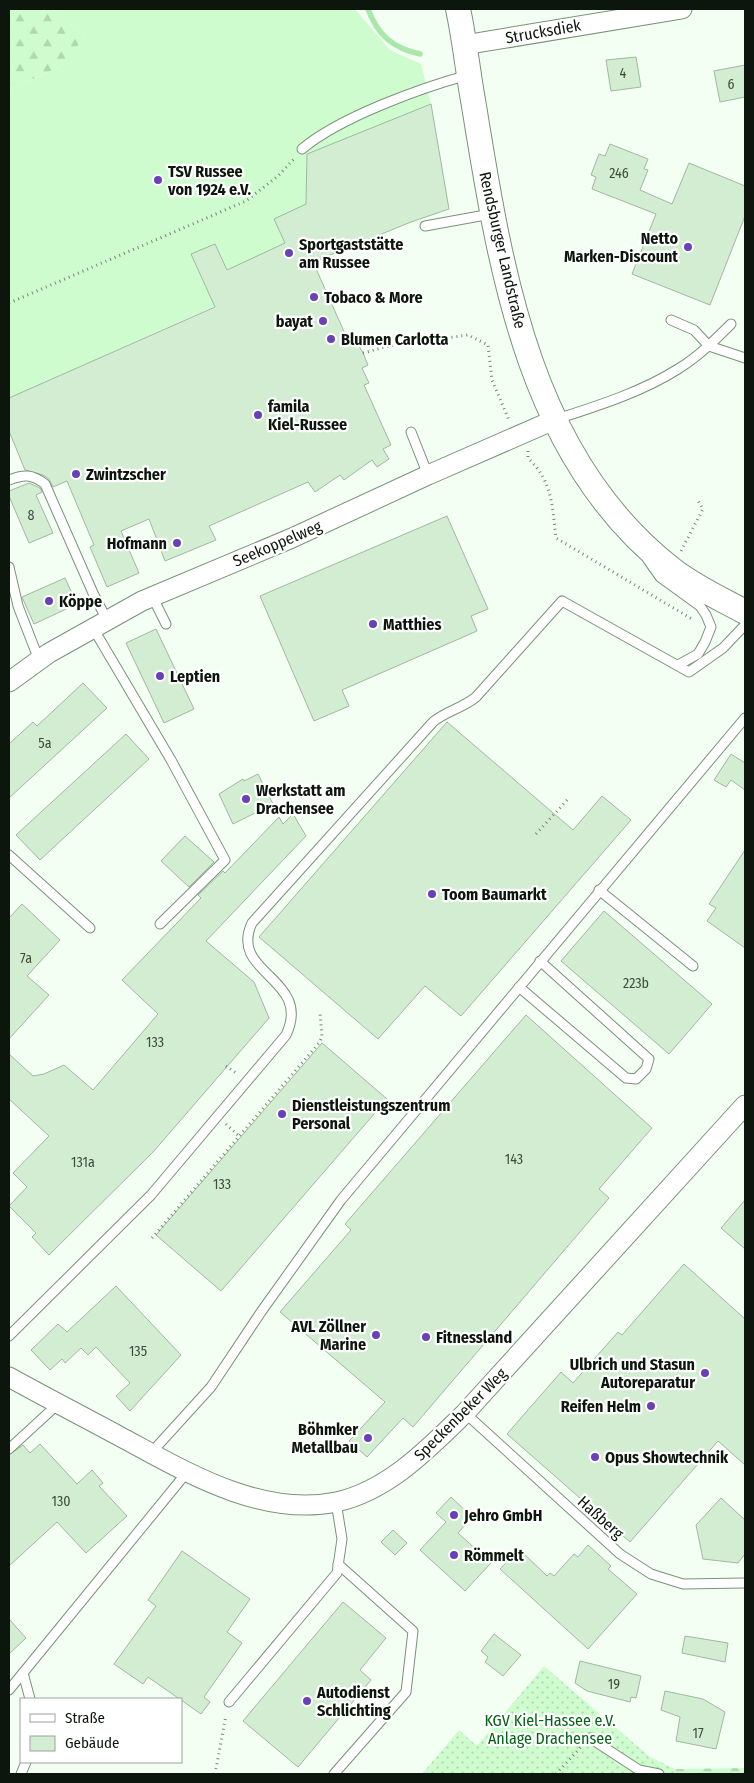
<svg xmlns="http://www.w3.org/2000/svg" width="754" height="1783" font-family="'Fira Sans Condensed',sans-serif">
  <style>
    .grass { fill: url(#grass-dots) }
    .forest { fill: url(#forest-firs) }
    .pitch { fill: #cefcce }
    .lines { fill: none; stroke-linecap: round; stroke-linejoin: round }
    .stream { stroke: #aae7ab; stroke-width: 5.5 }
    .building { fill: #d2edd2; stroke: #9fb99f }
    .service-casing { stroke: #799279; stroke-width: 11 }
    .minor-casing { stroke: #799279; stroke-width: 21 }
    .tertiary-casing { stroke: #799279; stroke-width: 26 }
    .path { stroke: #7b857b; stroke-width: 3; stroke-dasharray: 1 4; stroke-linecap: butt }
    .service { stroke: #fff; stroke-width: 9 }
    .minor { stroke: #fff; stroke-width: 19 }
    .tertiary { stroke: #fff; stroke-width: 24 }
    .poi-dot { fill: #6a40b8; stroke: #fff; stroke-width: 2 }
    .labels { text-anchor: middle; stroke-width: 4.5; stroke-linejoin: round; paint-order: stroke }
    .number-label { font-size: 14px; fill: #3e4c3e }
    .street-label { font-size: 16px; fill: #0d160d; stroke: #fff }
    .poi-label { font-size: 16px; font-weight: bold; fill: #0d160d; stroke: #fff; text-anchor: start }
    .park-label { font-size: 16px; fill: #076219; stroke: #fff }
  </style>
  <defs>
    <pattern id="grass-dots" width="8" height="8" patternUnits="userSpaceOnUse" patternTransform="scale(1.25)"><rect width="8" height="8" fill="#cefcce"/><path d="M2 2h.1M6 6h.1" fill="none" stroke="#b0d7b0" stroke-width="1.8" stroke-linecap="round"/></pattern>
    <pattern id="forest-firs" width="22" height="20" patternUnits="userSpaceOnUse" patternTransform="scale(1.25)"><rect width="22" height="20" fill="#cefcce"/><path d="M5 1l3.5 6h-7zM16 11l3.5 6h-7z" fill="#b0d7b0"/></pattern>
  </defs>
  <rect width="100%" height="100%" fill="#f4fff4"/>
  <path class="grass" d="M 544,1666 L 650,1757 L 675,1769 L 674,1774 L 422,1774 L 459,1730 L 477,1746 Z"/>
  <g class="forest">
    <path d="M 9,9 L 52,9 L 85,37 L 60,67 L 9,90 Z"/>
    <path d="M 745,1768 L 745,1774 L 674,1774 L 675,1769 Z"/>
  </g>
  <path class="pitch" d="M 52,9 L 355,9 L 390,50 L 421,64 L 431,104 L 307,154 L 306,207 L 327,256 L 9,398 L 9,90 L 60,67 L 85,37 Z"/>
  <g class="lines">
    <path class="stream" d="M 368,9 C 378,36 393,48 420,54"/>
  </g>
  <g class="building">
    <path d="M 636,57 L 641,87 L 611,91 L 606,60 Z"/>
    <path d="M 745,65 L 745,97 L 720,102 L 714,71 Z"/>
    <path d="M 431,104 L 449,209 L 411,222 L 313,262 L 351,347 L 358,344 L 363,353 L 368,365 L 362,368 L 369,383 L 364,385 L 391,445 L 383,449 L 389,459 L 377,467 L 372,460 L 344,480 L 340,475 L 315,492 L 308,482 L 209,526 L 216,540 L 165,561 L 149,519 L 121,531 L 139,573 L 107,587 L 90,547 L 94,545 L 67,481 L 53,487 L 49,479 L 43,475 L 25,470 L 9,431 L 9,398 L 215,307 L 191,254 L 215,244 L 227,270 L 285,243 L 274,219 L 306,204 L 307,154 Z"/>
    <path d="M 610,144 L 648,159 L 644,169 L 648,170 L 640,190 L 672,204 L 689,163 L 745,186 L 745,216 L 710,305 L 632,274 L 656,214 L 592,189 L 596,177 L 591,175 L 599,154 L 605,156 Z"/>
    <path d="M 29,483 L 40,488 L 42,492 L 36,495 L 53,533 L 29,543 L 9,496 L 9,491 Z"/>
    <path d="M 447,516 L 488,609 L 471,616 L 477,631 L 342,690 L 349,706 L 314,721 L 260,596 Z"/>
    <path d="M 65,578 L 77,604 L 34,624 L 22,597 Z"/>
    <path d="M 156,629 L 194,709 L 164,723 L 126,643 Z"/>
    <path d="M 83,683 L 107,708 L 9,798 L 9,744 L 33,722 L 37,726 Z"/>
    <path d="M 447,722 L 573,830 L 602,796 L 631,820 L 461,1016 L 425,986 L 378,1039 L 259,937 Z"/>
    <path d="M 126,734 L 149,759 L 40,860 L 16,835 Z"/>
    <path d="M 731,754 L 745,763 L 745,790 L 731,780 L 726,787 L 714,780 Z"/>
    <path d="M 258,774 L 273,804 L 233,824 L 219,794 L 243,779 L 244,781 Z"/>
    <path d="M 293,814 L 306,836 L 206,941 L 254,982 L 269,1018 L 154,1151 L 49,1255 L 32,1237 L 36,1233 L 9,1206 L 27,1187 L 13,1173 L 49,1136 L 9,1099 L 9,1054 L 33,1076 L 44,1074 L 64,1065 L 93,1090 L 158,1014 L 122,980 L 201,898 L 198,895 L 223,871 L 225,873 L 279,817 L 283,824 Z"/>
    <path d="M 185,836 L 214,862 L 189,887 L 161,861 Z"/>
    <path d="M 745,850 L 745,948 L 707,921 L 716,908 L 709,904 Z"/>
    <path d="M 22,904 L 60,940 L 27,976 L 49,995 L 9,1039 L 9,918 Z"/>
    <path d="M 604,911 L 712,1004 L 669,1054 L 561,961 Z"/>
    <path d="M 526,1015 L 652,1128 L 599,1189 L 609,1198 L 413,1427 L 403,1418 L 367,1457 L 349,1441 L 385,1402 L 280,1312 L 351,1230 L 345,1224 Z"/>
    <path d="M 322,1043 L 387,1099 L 221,1291 L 156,1235 Z"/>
    <path d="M 745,1200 L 745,1249 L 721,1228 Z"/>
    <path d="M 684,1264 L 745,1319 L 745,1465 L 718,1441 L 630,1542 L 507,1434 L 561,1372 L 573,1383 L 618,1332 L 622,1335 Z"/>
    <path d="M 116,1286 L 181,1355 L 130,1411 L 116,1396 L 130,1383 L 96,1347 L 88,1355 L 81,1348 L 65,1363 L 62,1359 L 50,1370 L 31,1350 L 58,1324 L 67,1332 Z"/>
    <path d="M 40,1444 L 77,1484 L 92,1470 L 103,1483 L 99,1486 L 127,1516 L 86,1553 L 57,1522 L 9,1566 L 9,1455 L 23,1445 L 30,1453 Z"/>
    <path d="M 451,1497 L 472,1517 L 458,1533 L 491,1563 L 465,1591 L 420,1550 L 446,1522 L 436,1513 Z"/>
    <path d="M 721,1498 L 745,1520 L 745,1554 L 738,1563 L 703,1559 L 696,1525 Z"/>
    <path d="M 393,1530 L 407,1543 L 395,1555 L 381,1542 Z"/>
    <path d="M 588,1545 L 611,1566 L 608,1569 L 637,1594 L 588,1649 L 500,1569 L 519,1549 L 547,1576 L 550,1573 L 554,1576 L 574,1554 L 578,1557 Z"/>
    <path d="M 182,1551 L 250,1599 L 227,1632 L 242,1643 L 204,1697 L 210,1702 L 201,1714 L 148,1677 L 143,1684 L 114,1664 L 156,1606 L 148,1600 Z"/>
    <path d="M 343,1602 L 386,1638 L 360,1670 L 371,1680 L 298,1767 L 243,1721 Z"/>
    <path d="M 9,1619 L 26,1638 L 9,1654 Z"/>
    <path d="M 494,1634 L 521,1655 L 503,1676 L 485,1662 L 488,1657 L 481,1651 Z"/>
    <path d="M 685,1636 L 728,1643 L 725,1662 L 682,1653 Z"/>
    <path d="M 580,1661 L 641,1676 L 636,1698 L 631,1697 L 630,1702 L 587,1691 L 575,1683 Z"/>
    <path d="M 665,1691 L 703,1699 L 725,1712 L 716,1749 L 676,1741 L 680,1717 L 661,1710 Z"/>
  </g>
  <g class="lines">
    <g class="service-casing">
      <g id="service">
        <path d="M 302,149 C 340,117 421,88 468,75"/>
        <path d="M 425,226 L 491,214"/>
        <path d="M 671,320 L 694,330 L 709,346 L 745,358"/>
        <path d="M 557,419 C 597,406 642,392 678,369 C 698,357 715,340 731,324"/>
        <path d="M 411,432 L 428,475"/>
        <path d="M 9,480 C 24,474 32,474 45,484 L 93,593 L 107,620"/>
        <path d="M 648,560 L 660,577 L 700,606 L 706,615 L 711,627 L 705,642 L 698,654 L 678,665"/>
        <path d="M 9,567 L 18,606 L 39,660"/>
        <path d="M 152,596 L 166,624"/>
        <path d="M 93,628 L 171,760 L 225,860 L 160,924"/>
        <path d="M 9,855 L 90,928"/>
        <path d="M 599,890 L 693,966"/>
        <path d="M 519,987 L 626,1078 L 636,1079 L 646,1069 L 649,1059 L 540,961"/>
        <path d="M 9,1336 L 151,1195 L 286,1035 C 313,978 228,974 252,923 L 433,722 C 446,711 463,708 476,697 L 562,601 L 689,672 L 723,648 L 745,625"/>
        <path d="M 465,1413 L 620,1554 L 651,1574 L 683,1584 L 745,1583"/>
        <path d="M 9,1449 L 58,1404"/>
        <path d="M 151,1453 L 211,1387 L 261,1312 L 341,1200 L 745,718"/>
        <path d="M 23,1673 L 30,1699"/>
        <path d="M 9,1690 L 188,1471"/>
        <path d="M 229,1702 L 337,1573 L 342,1539 L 336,1502"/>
        <path d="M 590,1738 L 639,1770 L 659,1774"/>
        <path d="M 21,1774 L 26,1762"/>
        <path d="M 334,1774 L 406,1692 L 413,1631 L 338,1564"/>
      </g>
    </g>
    <g class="minor-casing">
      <g id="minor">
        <path d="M 464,45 L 682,9"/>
        <path d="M 9,682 L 49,653 L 142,601 L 292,538 L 428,475 L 554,420"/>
        <path d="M 9,1377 C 45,1397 82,1416 119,1436 C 183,1470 260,1518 336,1502 C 388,1491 429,1448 465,1413 L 745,1105"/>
      </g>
    </g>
    <g class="tertiary-casing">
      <path id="tertiary" d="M 458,9 C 465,41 468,74 474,106 C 501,273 530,460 673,570 C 695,587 721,599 745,612"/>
    </g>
    <g class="path">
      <path d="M 9,303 L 246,201 L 278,176 L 294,159"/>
      <path d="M 363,353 L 389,346 L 468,335 L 488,345 L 492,380 L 509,420"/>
      <path d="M 528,451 L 528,458 C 553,482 552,506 556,538 L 692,619"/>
      <path d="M 681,551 L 703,509 L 698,501"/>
      <path d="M 536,834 L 569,798"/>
      <path d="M 226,1066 L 236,1073"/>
      <path d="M 226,1124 L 240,1137"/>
      <path d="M 152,1238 L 319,1043 L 322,1037 L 320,1012"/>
      <path d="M 215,1774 L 226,1715"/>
      <path d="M 556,1774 L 581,1747"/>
    </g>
    <use href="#service" class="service"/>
    <use href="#minor" class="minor"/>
    <use href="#tertiary" class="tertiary"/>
  </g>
  <g class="poi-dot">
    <circle cx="158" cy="180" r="5"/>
    <circle cx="688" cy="247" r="5"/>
    <circle cx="289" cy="253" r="5"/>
    <circle cx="314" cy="297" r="5"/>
    <circle cx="323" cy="321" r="5"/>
    <circle cx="331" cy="339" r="5"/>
    <circle cx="258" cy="415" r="5"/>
    <circle cx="76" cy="474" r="5"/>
    <circle cx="177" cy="543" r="5"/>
    <circle cx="49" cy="601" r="5"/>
    <circle cx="373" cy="624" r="5"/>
    <circle cx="160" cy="676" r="5"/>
    <circle cx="246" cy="799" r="5"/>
    <circle cx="432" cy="894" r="5"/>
    <circle cx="282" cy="1114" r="5"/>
    <circle cx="376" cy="1335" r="5"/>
    <circle cx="426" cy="1337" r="5"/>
    <circle cx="705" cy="1373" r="5"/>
    <circle cx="651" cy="1406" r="5"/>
    <circle cx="368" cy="1438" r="5"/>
    <circle cx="595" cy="1457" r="5"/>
    <circle cx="454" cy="1515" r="5"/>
    <circle cx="454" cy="1555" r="5"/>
    <circle cx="307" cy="1701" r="5"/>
  </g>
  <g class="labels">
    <g class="number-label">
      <text x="623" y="78">4</text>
      <text x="731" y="89">6</text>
      <text x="619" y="178">246</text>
      <text x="31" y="520">8</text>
      <text x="45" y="748">5a</text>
      <text x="26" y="963">7a</text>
      <text x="636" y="988">223b</text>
      <text x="155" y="1047">133</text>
      <text x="514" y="1164">143</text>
      <text x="83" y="1167">131a</text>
      <text x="222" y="1189">133</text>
      <text x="138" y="1356">135</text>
      <text x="61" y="1506">130</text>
      <text x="614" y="1689">19</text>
      <text x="698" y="1738">17</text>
    </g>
    <g class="street-label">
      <text transform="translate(543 31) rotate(-10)" y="6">Strucksdiek</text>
      <text transform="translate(503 250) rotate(77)" y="6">Rendsburger Landstraße</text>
      <text transform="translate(277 543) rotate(-23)" y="6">Seekoppelweg</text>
      <text transform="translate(460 1414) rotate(-45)" y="6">Speckenbeker Weg</text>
      <text transform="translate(601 1517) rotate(42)" y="6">Haßberg</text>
    </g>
    <g class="poi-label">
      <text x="168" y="177">TSV Russee<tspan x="168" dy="18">von 1924 e.V.</tspan></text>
      <text x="678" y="244" text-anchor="end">Netto<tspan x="678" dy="18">Marken-Discount</tspan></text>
      <text x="299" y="250">Sportgaststätte<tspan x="299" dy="18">am Russee</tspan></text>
      <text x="324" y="303">Tobaco &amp; More</text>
      <text x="313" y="327" text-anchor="end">bayat</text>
      <text x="341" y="345">Blumen Carlotta</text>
      <text x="268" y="412">famila<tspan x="268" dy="18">Kiel-Russee</tspan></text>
      <text x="86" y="480">Zwintzscher</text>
      <text x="167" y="549" text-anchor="end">Hofmann</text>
      <text x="59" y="607">Köppe</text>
      <text x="383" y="630">Matthies</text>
      <text x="170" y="682">Leptien</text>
      <text x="256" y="796">Werkstatt am<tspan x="256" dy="18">Drachensee</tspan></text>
      <text x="442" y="900">Toom Baumarkt</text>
      <text x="292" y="1111">Dienstleistungszentrum<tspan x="292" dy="18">Personal</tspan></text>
      <text x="366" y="1332" text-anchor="end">AVL Zöllner<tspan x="366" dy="18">Marine</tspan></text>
      <text x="436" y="1343">Fitnessland</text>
      <text x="695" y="1370" text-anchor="end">Ulbrich und Stasun<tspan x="695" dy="18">Autoreparatur</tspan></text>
      <text x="641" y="1412" text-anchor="end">Reifen Helm</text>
      <text x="358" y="1435" text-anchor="end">Böhmker<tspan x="358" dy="18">Metallbau</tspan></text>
      <text x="605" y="1463">Opus Showtechnik</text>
      <text x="464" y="1521">Jehro GmbH</text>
      <text x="464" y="1561">Römmelt</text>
      <text x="317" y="1698">Autodienst<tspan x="317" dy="18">Schlichting</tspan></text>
    </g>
    <g class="park-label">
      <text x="550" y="1726">KGV Kiel-Hassee e.V.<tspan x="550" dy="18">Anlage Drachensee</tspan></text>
    </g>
  </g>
  <rect width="754" height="1783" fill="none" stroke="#0d160d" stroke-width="20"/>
  <rect x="20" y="1698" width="162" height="65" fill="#ffffff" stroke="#9ea29e"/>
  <rect x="30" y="1714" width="25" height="8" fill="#ffffff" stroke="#9ea29e"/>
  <text x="65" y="1723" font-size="15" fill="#0d160d">Straße</text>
  <rect x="30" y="1736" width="25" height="15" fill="#d2edd2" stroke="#9ea29e"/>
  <text x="65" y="1748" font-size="15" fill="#0d160d">Gebäude</text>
</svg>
